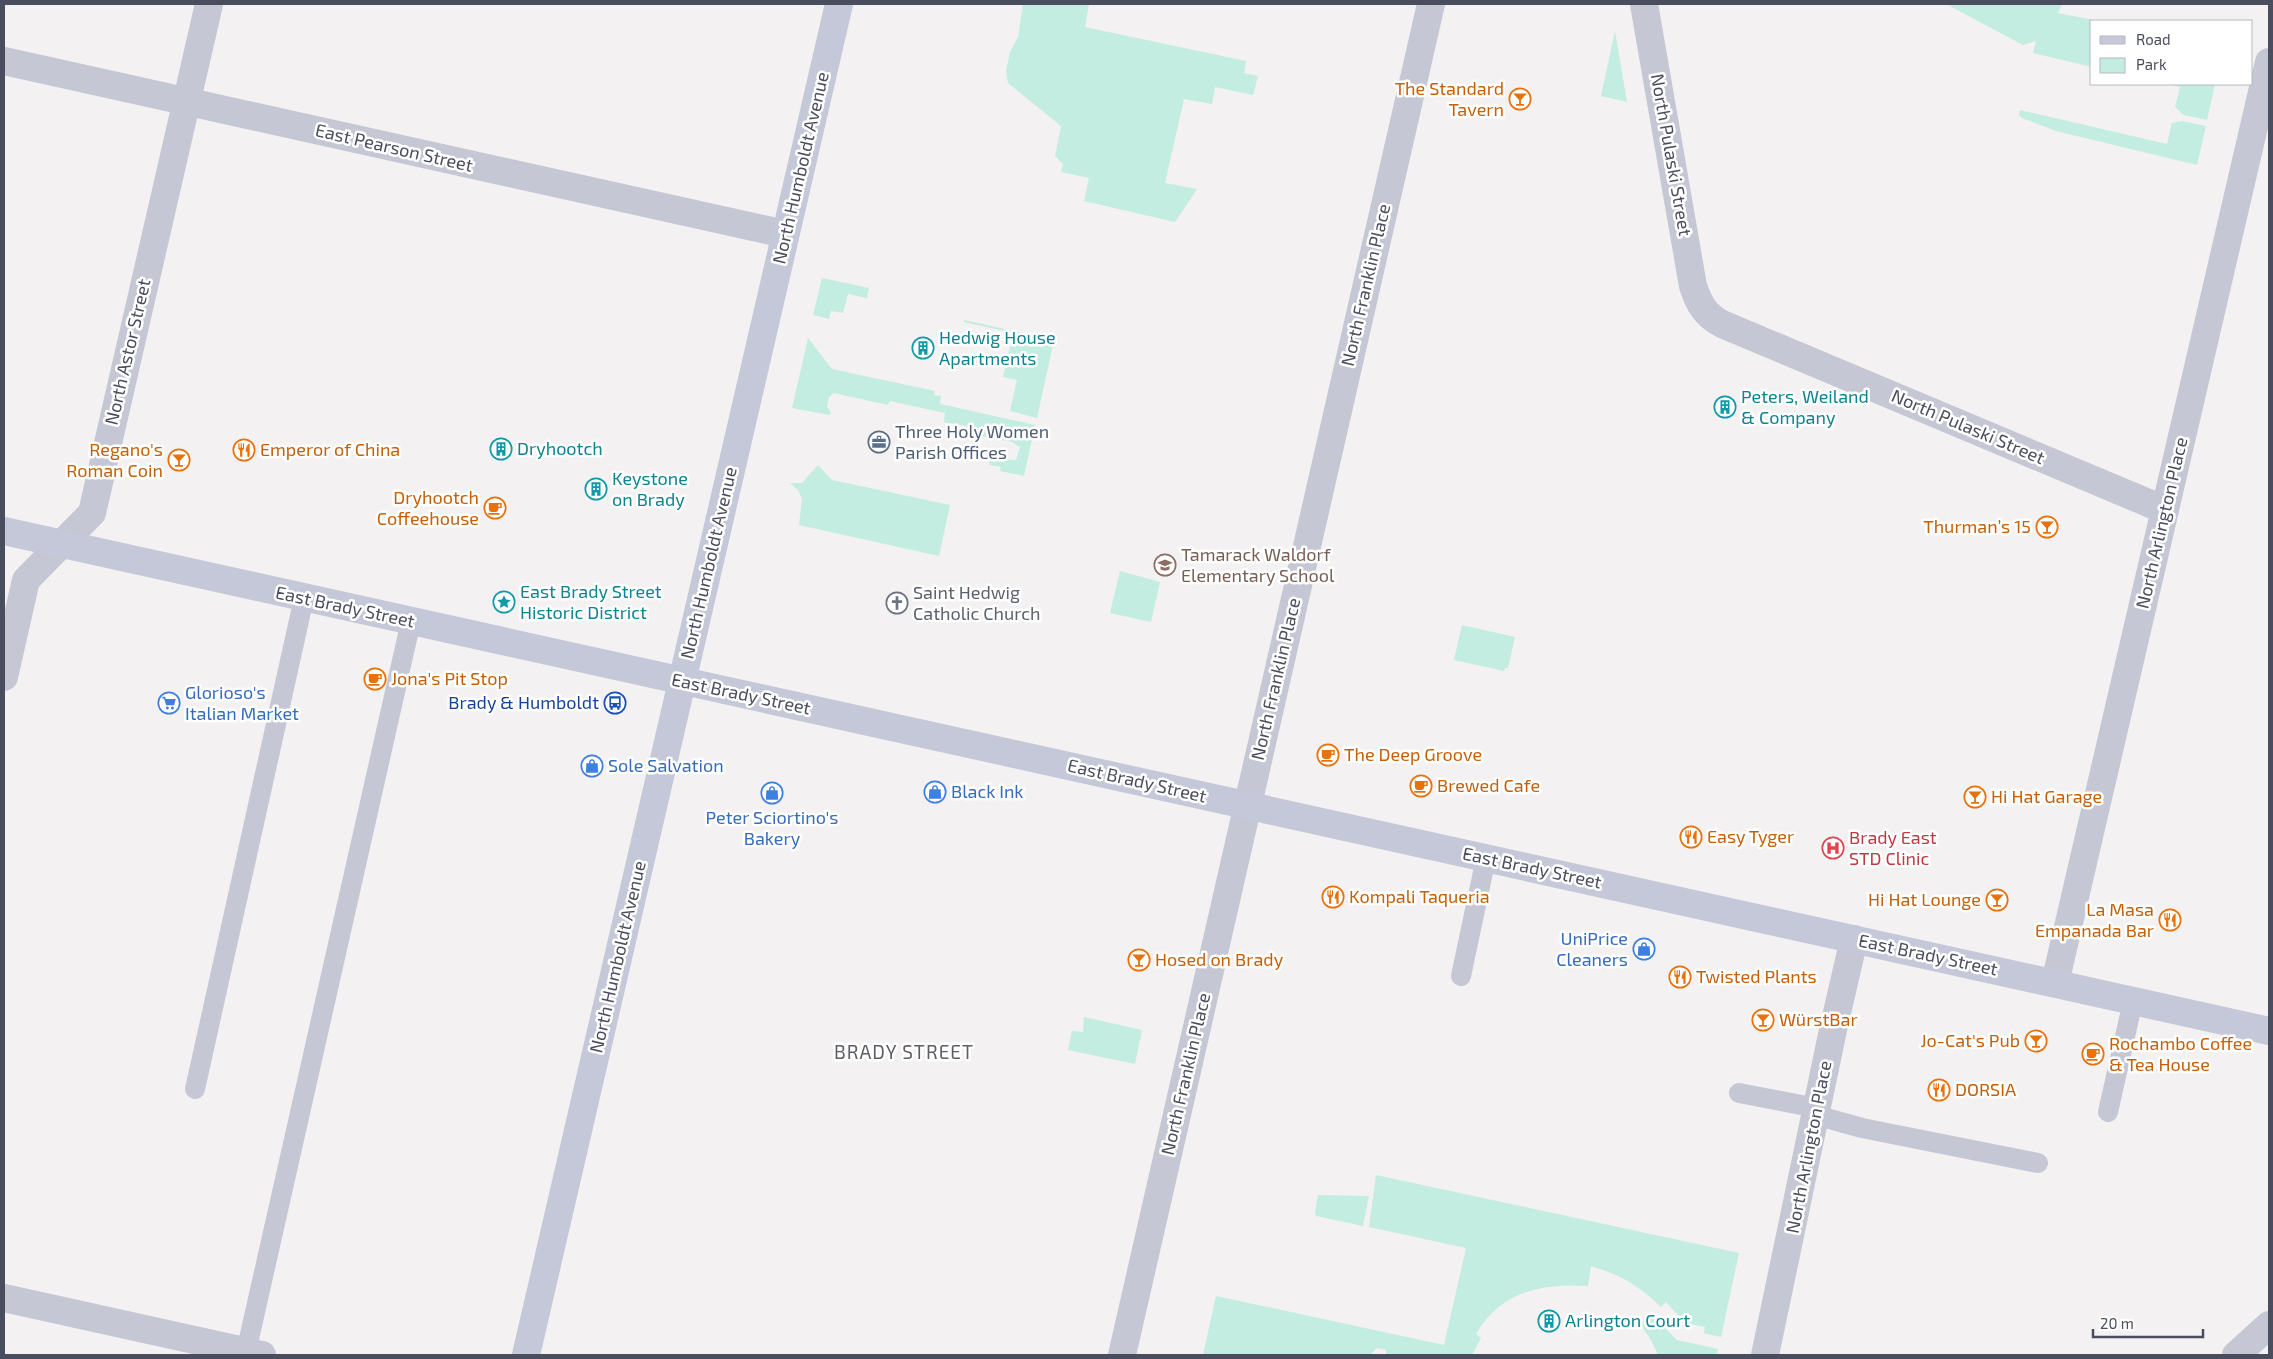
<svg xmlns="http://www.w3.org/2000/svg" width="2273" height="1359" font-family="'Exo 2',sans-serif">
  <style>
    .green { fill: #c3ede0 }
    .lines { fill: none; stroke-linecap: round; stroke-linejoin: round }
    .lane { stroke: #c5c8d4; stroke-width: 20 }
    .street { stroke: #c5c8d4; stroke-width: 28 }
    .secondary { stroke: #c5c8d8; stroke-width: 28 }
    .labels { text-anchor: middle; stroke-width: 5; stroke-linejoin: round; paint-order: stroke }
    .food-label { font-size: 18px; fill: #c56008; stroke: #fff; text-anchor: start }
    .street-label { font-size: 18px; fill: #4a4d5d; stroke: #fff }
    .culture-label { font-size: 18px; fill: #0d838f; stroke: #fff; text-anchor: start }
    .service-label { font-size: 18px; fill: #4e5e75; stroke: #fff; text-anchor: start }
    .education-label { font-size: 18px; fill: #785e54; stroke: #fff; text-anchor: start }
    .worship-label { font-size: 18px; fill: #5b616d; stroke: #fff; text-anchor: start }
    .shop-label { font-size: 18px; fill: #366cbe; stroke: #fff; text-anchor: start }
    .transit-label { font-size: 18px; fill: #164399; stroke: #fff; text-anchor: end }
    .health-label { font-size: 18px; fill: #be3a42; stroke: #fff; text-anchor: start }
    .neighbourhood-label { font-size: 19px; letter-spacing: 1px; fill: #5d5e65; stroke: #fff }
  </style>
  <rect width="100%" height="100%" fill="#f3f1f1"/>
  <g class="green">
    <path d="M 1023,4 L 1089,4 L 1085,27 L 1246,61 L 1244,73 L 1258,76 L 1253,95 L 1215,87 L 1212,104 L 1184,99 L 1165,183 L 1197,189 L 1175,222 L 1084,201 L 1089,178 L 1061,172 L 1063,164 L 1055,156 L 1061,126 L 1008,83 L 1006,71 L 1010,52 L 1018,37 Z"/>
    <path d="M 1946,4 L 2062,4 L 2058,13 L 2099,21 L 2092,21 L 2092,67 L 2033,53 L 2036,41 L 2023,45 Z"/>
    <path d="M 1615,31 L 1627,102 L 1601,96 Z"/>
    <path d="M 2165,84 L 2215,84 L 2207,120 L 2184,115 L 2175,107 L 2180,87 Z"/>
    <path d="M 2020,110 L 2167,144 L 2172,123 L 2182,121 L 2206,126 L 2197,165 L 2056,131 L 2022,118 L 2019,115 Z"/>
    <path d="M 822,278 L 869,288 L 867,298 L 848,294 L 843,313 L 831,311 L 829,319 L 813,315 Z"/>
    <path d="M 964,320 L 1054,340 L 1037,418 L 1010,411 L 1017,380 L 1003,377 L 1013,333 L 964,322 Z"/>
    <path d="M 808,338 L 832,369 L 935,391 L 934,395 L 941,396 L 940,404 L 1035,425 L 1024,476 L 1000,471 L 1001,467 L 989,465 L 990,459 L 1016,460 L 1020,447 L 1012,442 L 966,433 L 966,426 L 944,422 L 945,413 L 890,401 L 888,405 L 834,393 L 829,397 L 827,407 L 830,411 L 830,415 L 792,408 Z"/>
    <path d="M 818,465 L 832,480 L 950,505 L 939,556 L 799,525 L 802,499 L 798,490 L 790,483 L 802,483 Z"/>
    <path d="M 1120,571 L 1160,582 L 1151,622 L 1110,613 Z"/>
    <path d="M 1462,625 L 1515,637 L 1508,668 L 1505,668 L 1504,671 L 1454,660 Z"/>
    <path d="M 1084,1017 L 1142,1030 L 1135,1064 L 1068,1050 L 1072,1031 L 1083,1032 Z"/>
    <path d="M 1376,1175 L 1739,1253 L 1721,1337 L 1704,1333 L 1705,1327 L 1685,1323 L 1666,1302 L 1661,1307 C 1638,1285 1621,1275 1591,1266 L 1588,1286 C 1542,1283 1501,1291 1476,1334 L 1481,1338 L 1472,1355 L 1386,1355 L 1386,1350 L 1377,1348 L 1370,1355 L 1203,1355 L 1216,1296 L 1444,1345 L 1466,1248 L 1369,1227 Z"/>
    <path d="M 1318,1195 L 1369,1196 L 1363,1226 L 1316,1216 L 1315,1212 Z"/>
    <path d="M 1652,1315 L 1677,1340 L 1718,1349 L 1717,1355 L 1658,1355 L 1652,1342 L 1640,1323 Z"/>
  </g>
  <g class="lines">
    <g class="lane">
      <path d="M 1461,976 L 1486,858"/>
      <path d="M 195,1089 L 304,598"/>
      <path d="M 1739,1093 L 1817,1108"/>
      <path d="M 2108,1112 L 2133,1001"/>
      <path d="M 1815,1115 L 1862,1128 L 2038,1163"/>
      <path d="M 246,1352 L 411,621"/>
    </g>
    <g class="street">
      <path d="M 1644,4 L 1693,286 C 1699,304 1705,315 1722,324 L 2165,510"/>
      <path d="M 4,61 L 785,234"/>
      <path d="M 4,677 L 26,580 L 92,513 L 209,4"/>
      <path d="M 2055,983 L 2269,62"/>
      <path d="M 4,1298 L 262,1355"/>
      <path d="M 1122,1355 L 1431,4"/>
      <path d="M 1765,1355 L 1833,1030 L 1854,939"/>
      <path d="M 2236,1355 L 2269,1325"/>
    </g>
    <g class="secondary">
      <path d="M 4,531 L 2269,1031"/>
      <path d="M 526,1355 L 839,4"/>
    </g>
  </g>
  <defs>
    <g id="bar-ring" transform="scale(1.125)"><circle r="9.5" fill="#fff" stroke="#e8710a" stroke-width="1.5"/><path d="M-6-5H6L.8 .8V4.5H3.5V6h-7V4.5H-.8V.8Z" fill="#e8710a"/></g>
    <g id="building-ring" transform="scale(1.125)"><circle r="9.5" fill="#fff" stroke="#0f9aa8" stroke-width="1.5"/><path d="M-4-6H4V6H1V3H-1V6H-4ZM-2.5-4.3h1.7v1.8h-1.7ZM.8-4.3h1.7v1.8H.8ZM-2.5-1h1.7V.8h-1.7ZM.8-1h1.7V.8H.8Z" fill="#0f9aa8"/></g>
    <g id="office-ring" transform="scale(1.125)"><circle r="9.5" fill="#fff" stroke="#5c6f8a" stroke-width="1.5"/><path d="M-6-3h4V-5.5h4V-3h4V5H-6ZM-1-4.5V-3h2v-1.5ZM-6 0V1H6V0Z" fill="#5c6f8a"/></g>
    <g id="restaurant-ring" transform="scale(1.125)"><circle r="9.5" fill="#fff" stroke="#e8710a" stroke-width="1.5"/><path d="M-5-6h1v4h1v-4h1v4h1v-4h1v5L-1.5 .5V6h-2V.5L-5-1ZM5-6V6H3V1.5H1.5Q1.5-4 5-6Z" fill="#e8710a"/></g>
    <g id="cafe-ring" transform="scale(1.125)"><circle r="9.5" fill="#fff" stroke="#e8710a" stroke-width="1.5"/><path d="M-5.5-4.5H6V0H3Q3 3.5 0 3.5H-2.5Q-5.5 3.5-5.5 0ZM3-3.2v2h1.7v-2ZM-6 4.5H4V6H-6Z" fill="#e8710a"/></g>
    <g id="school-ring" transform="scale(1.125)"><circle r="9.5" fill="#fff" stroke="#8d6e63" stroke-width="1.5"/><path d="M0-5L7-2L0 1L-7-2ZM-4 1L0 2.5L4 1V4Q0 6-4 4Z" fill="#8d6e63"/></g>
    <g id="sight-ring" transform="scale(1.125)"><circle r="9.5" fill="#fff" stroke="#0f9aa8" stroke-width="1.5"/><path d="M0-6L1.8-2.2L6-1.7L2.9 1.2L3.7 5.4L0 3.3L-3.7 5.4L-2.9 1.2L-6-1.7L-1.8-2.2Z" fill="#0f9aa8"/></g>
    <g id="church-ring" transform="scale(1.125)"><circle r="9.5" fill="#fff" stroke="#6b7280" stroke-width="1.5"/><path d="M-1.2-6h2.4v3.5h3.3v2.4h-3.3V6h-2.4V-.1h-3.3v-2.4h3.3Z" fill="#6b7280"/></g>
    <g id="supermarket-ring" transform="scale(1.125)"><circle r="9.5" fill="#fff" stroke="#3f7fe0" stroke-width="1.5"/><path d="M-6-5.5h2.5l.6 2H6L4.5 2H-2.5L-4.4-4H-6ZM-1.5 3.2a1.3 1.3 0 1 0 .1 0ZM3 3.2a1.3 1.3 0 1 0 .1 0Z" fill="#3f7fe0"/></g>
    <g id="bus-ring" transform="scale(1.125)"><circle r="9.5" fill="#fff" stroke="#1a4fb4" stroke-width="1.5"/><path d="M-5-6H5V4H4V6H2V4H-2V6H-4V4H-5ZM-3.5-4V0h7V-4ZM-3.5 1.2v1.5H-2V1.2ZM2 1.2v1.5H3.5V1.2Z" fill="#1a4fb4"/></g>
    <g id="shop-ring" transform="scale(1.125)"><circle r="9.5" fill="#fff" stroke="#3f7fe0" stroke-width="1.5"/><path d="M-5-2.5h2.3a2.7 3.5 0 0 1 5.4 0H5L5.5 6h-11ZM-1.5-2.5h3a1.5 2.3 0 0 0-3 0Z" fill="#3f7fe0"/></g>
    <g id="hospital-ring" transform="scale(1.125)"><circle r="9.5" fill="#fff" stroke="#e0444e" stroke-width="1.5"/><path d="M-5-5h3v3.5h4V-5h3V5h-3V1.5h-4V5h-3Z" fill="#e0444e"/></g>
  </defs>
  <g fill-rule="evenodd">
    <use href="#bar-ring" x="1520" y="99"/>
    <use href="#building-ring" x="923" y="348"/>
    <use href="#building-ring" x="1725" y="407"/>
    <use href="#office-ring" x="879" y="442"/>
    <use href="#building-ring" x="501" y="449"/>
    <use href="#restaurant-ring" x="244" y="450"/>
    <use href="#bar-ring" x="179" y="460"/>
    <use href="#building-ring" x="596" y="489"/>
    <use href="#cafe-ring" x="495" y="508"/>
    <use href="#bar-ring" x="2047" y="527"/>
    <use href="#school-ring" x="1165" y="565"/>
    <use href="#sight-ring" x="504" y="602"/>
    <use href="#church-ring" x="897" y="603"/>
    <use href="#cafe-ring" x="375" y="679"/>
    <use href="#supermarket-ring" x="169" y="703"/>
    <use href="#bus-ring" x="615" y="703"/>
    <use href="#cafe-ring" x="1328" y="755"/>
    <use href="#shop-ring" x="592" y="766"/>
    <use href="#cafe-ring" x="1421" y="786"/>
    <use href="#shop-ring" x="935" y="792"/>
    <use href="#shop-ring" x="772" y="793"/>
    <use href="#bar-ring" x="1975" y="797"/>
    <use href="#restaurant-ring" x="1691" y="837"/>
    <use href="#hospital-ring" x="1833" y="848"/>
    <use href="#restaurant-ring" x="1333" y="897"/>
    <use href="#bar-ring" x="1997" y="900"/>
    <use href="#restaurant-ring" x="2170" y="920"/>
    <use href="#shop-ring" x="1644" y="949"/>
    <use href="#bar-ring" x="1139" y="960"/>
    <use href="#restaurant-ring" x="1680" y="977"/>
    <use href="#bar-ring" x="1763" y="1020"/>
    <use href="#bar-ring" x="2036" y="1041"/>
    <use href="#cafe-ring" x="2093" y="1054"/>
    <use href="#restaurant-ring" x="1939" y="1090"/>
    <use href="#building-ring" x="1549" y="1321"/>
  </g>
  <g class="labels">
    <g class="food-label">
      <text x="1504" y="95" text-anchor="end">The Standard<tspan x="1504" dy="21">Tavern</tspan></text>
      <text x="163" y="456" text-anchor="end">Regano's<tspan x="163" dy="21">Roman Coin</tspan></text>
      <text x="260" y="456">Emperor of China</text>
      <text x="479" y="504" text-anchor="end">Dryhootch<tspan x="479" dy="21">Coffeehouse</tspan></text>
      <text x="2031" y="533" text-anchor="end">Thurman’s 15</text>
      <text x="391" y="685">Jona's Pit Stop</text>
      <text x="1344" y="761">The Deep Groove</text>
      <text x="1437" y="792">Brewed Cafe</text>
      <text x="1991" y="803">Hi Hat Garage</text>
      <text x="1707" y="843">Easy Tyger</text>
      <text x="1349" y="903">Kompali Taqueria</text>
      <text x="1981" y="906" text-anchor="end">Hi Hat Lounge</text>
      <text x="2154" y="916" text-anchor="end">La Masa<tspan x="2154" dy="21">Empanada Bar</tspan></text>
      <text x="1155" y="966">Hosed on Brady</text>
      <text x="1696" y="983">Twisted Plants</text>
      <text x="1779" y="1026">WürstBar</text>
      <text x="2020" y="1047" text-anchor="end">Jo-Cat's Pub</text>
      <text x="2109" y="1050">Rochambo Coffee<tspan x="2109" dy="21">&amp; Tea House</tspan></text>
      <text x="1955" y="1096">DORSIA</text>
    </g>
    <g class="street-label">
      <text transform="translate(394 148) rotate(13)" y="6">East Pearson Street</text>
      <text transform="translate(1671 155) rotate(80)" y="6">North Pulaski Street</text>
      <text transform="translate(801 168) rotate(-77)" y="6">North Humboldt Avenue</text>
      <text transform="translate(1366 285) rotate(-77)" y="6">North Franklin Place</text>
      <text transform="translate(128 352) rotate(-77)" y="6">North Astor Street</text>
      <text transform="translate(1968 427) rotate(23)" y="6">North Pulaski Street</text>
      <text transform="translate(2162 523) rotate(-77)" y="6">North Arlington Place</text>
      <text transform="translate(709 563) rotate(-77)" y="6">North Humboldt Avenue</text>
      <text transform="translate(345 607) rotate(12)" y="6">East Brady Street</text>
      <text transform="translate(1276 679) rotate(-77)" y="6">North Franklin Place</text>
      <text transform="translate(741 694) rotate(12)" y="6">East Brady Street</text>
      <text transform="translate(1137 781) rotate(13)" y="6">East Brady Street</text>
      <text transform="translate(1532 868) rotate(12)" y="6">East Brady Street</text>
      <text transform="translate(1928 955) rotate(12)" y="6">East Brady Street</text>
      <text transform="translate(618 957) rotate(-77)" y="6">North Humboldt Avenue</text>
      <text transform="translate(1186 1074) rotate(-77)" y="6">North Franklin Place</text>
      <text transform="translate(1809 1147) rotate(-79)" y="6">North Arlington Place</text>
    </g>
    <g class="culture-label">
      <text x="939" y="344">Hedwig House<tspan x="939" dy="21">Apartments</tspan></text>
      <text x="1741" y="403">Peters, Weiland<tspan x="1741" dy="21">&amp; Company</tspan></text>
      <text x="517" y="455">Dryhootch</text>
      <text x="612" y="485">Keystone<tspan x="612" dy="21">on Brady</tspan></text>
      <text x="520" y="598">East Brady Street<tspan x="520" dy="21">Historic District</tspan></text>
      <text x="1565" y="1327">Arlington Court</text>
    </g>
    <g class="service-label">
      <text x="895" y="438">Three Holy Women<tspan x="895" dy="21">Parish Offices</tspan></text>
    </g>
    <g class="education-label">
      <text x="1181" y="561">Tamarack Waldorf<tspan x="1181" dy="21">Elementary School</tspan></text>
    </g>
    <g class="worship-label">
      <text x="913" y="599">Saint Hedwig<tspan x="913" dy="21">Catholic Church</tspan></text>
    </g>
    <g class="shop-label">
      <text x="185" y="699">Glorioso's<tspan x="185" dy="21">Italian Market</tspan></text>
      <text x="608" y="772">Sole Salvation</text>
      <text x="951" y="798">Black Ink</text>
      <text x="772" y="824" text-anchor="middle">Peter Sciortino's<tspan x="772" dy="21">Bakery</tspan></text>
      <text x="1628" y="945" text-anchor="end">UniPrice<tspan x="1628" dy="21">Cleaners</tspan></text>
    </g>
    <g class="transit-label">
      <text x="599" y="709">Brady &amp; Humboldt</text>
    </g>
    <g class="health-label">
      <text x="1849" y="844">Brady East<tspan x="1849" dy="21">STD Clinic</tspan></text>
    </g>
    <g class="neighbourhood-label">
      <text x="904" y="1059">BRADY STREET</text>
    </g>
  </g>
  <rect width="2273" height="1359" fill="none" stroke="#4a4d5d" stroke-width="10"/>
  <rect x="2090" y="20" width="162" height="65" fill="#ffffff" stroke="#b7b8be"/>
  <rect x="2100" y="36" width="25" height="8" fill="#c5c8d8" stroke="#b7b8be"/>
  <text x="2136" y="45" font-size="15" fill="#4a4d5d">Road</text>
  <rect x="2100" y="58" width="25" height="15" fill="#c3ede0" stroke="#b7b8be"/>
  <text x="2136" y="70" font-size="15" fill="#4a4d5d">Park</text>
  <path d="M2093 1329v8h110v-8" fill="none" stroke="#4a4d5d" stroke-width="2.5"/>
  <text x="2100" y="1329" font-size="15" fill="#4a4d5d" stroke="#ffffff" stroke-width="4" paint-order="stroke">20 m</text>
</svg>
